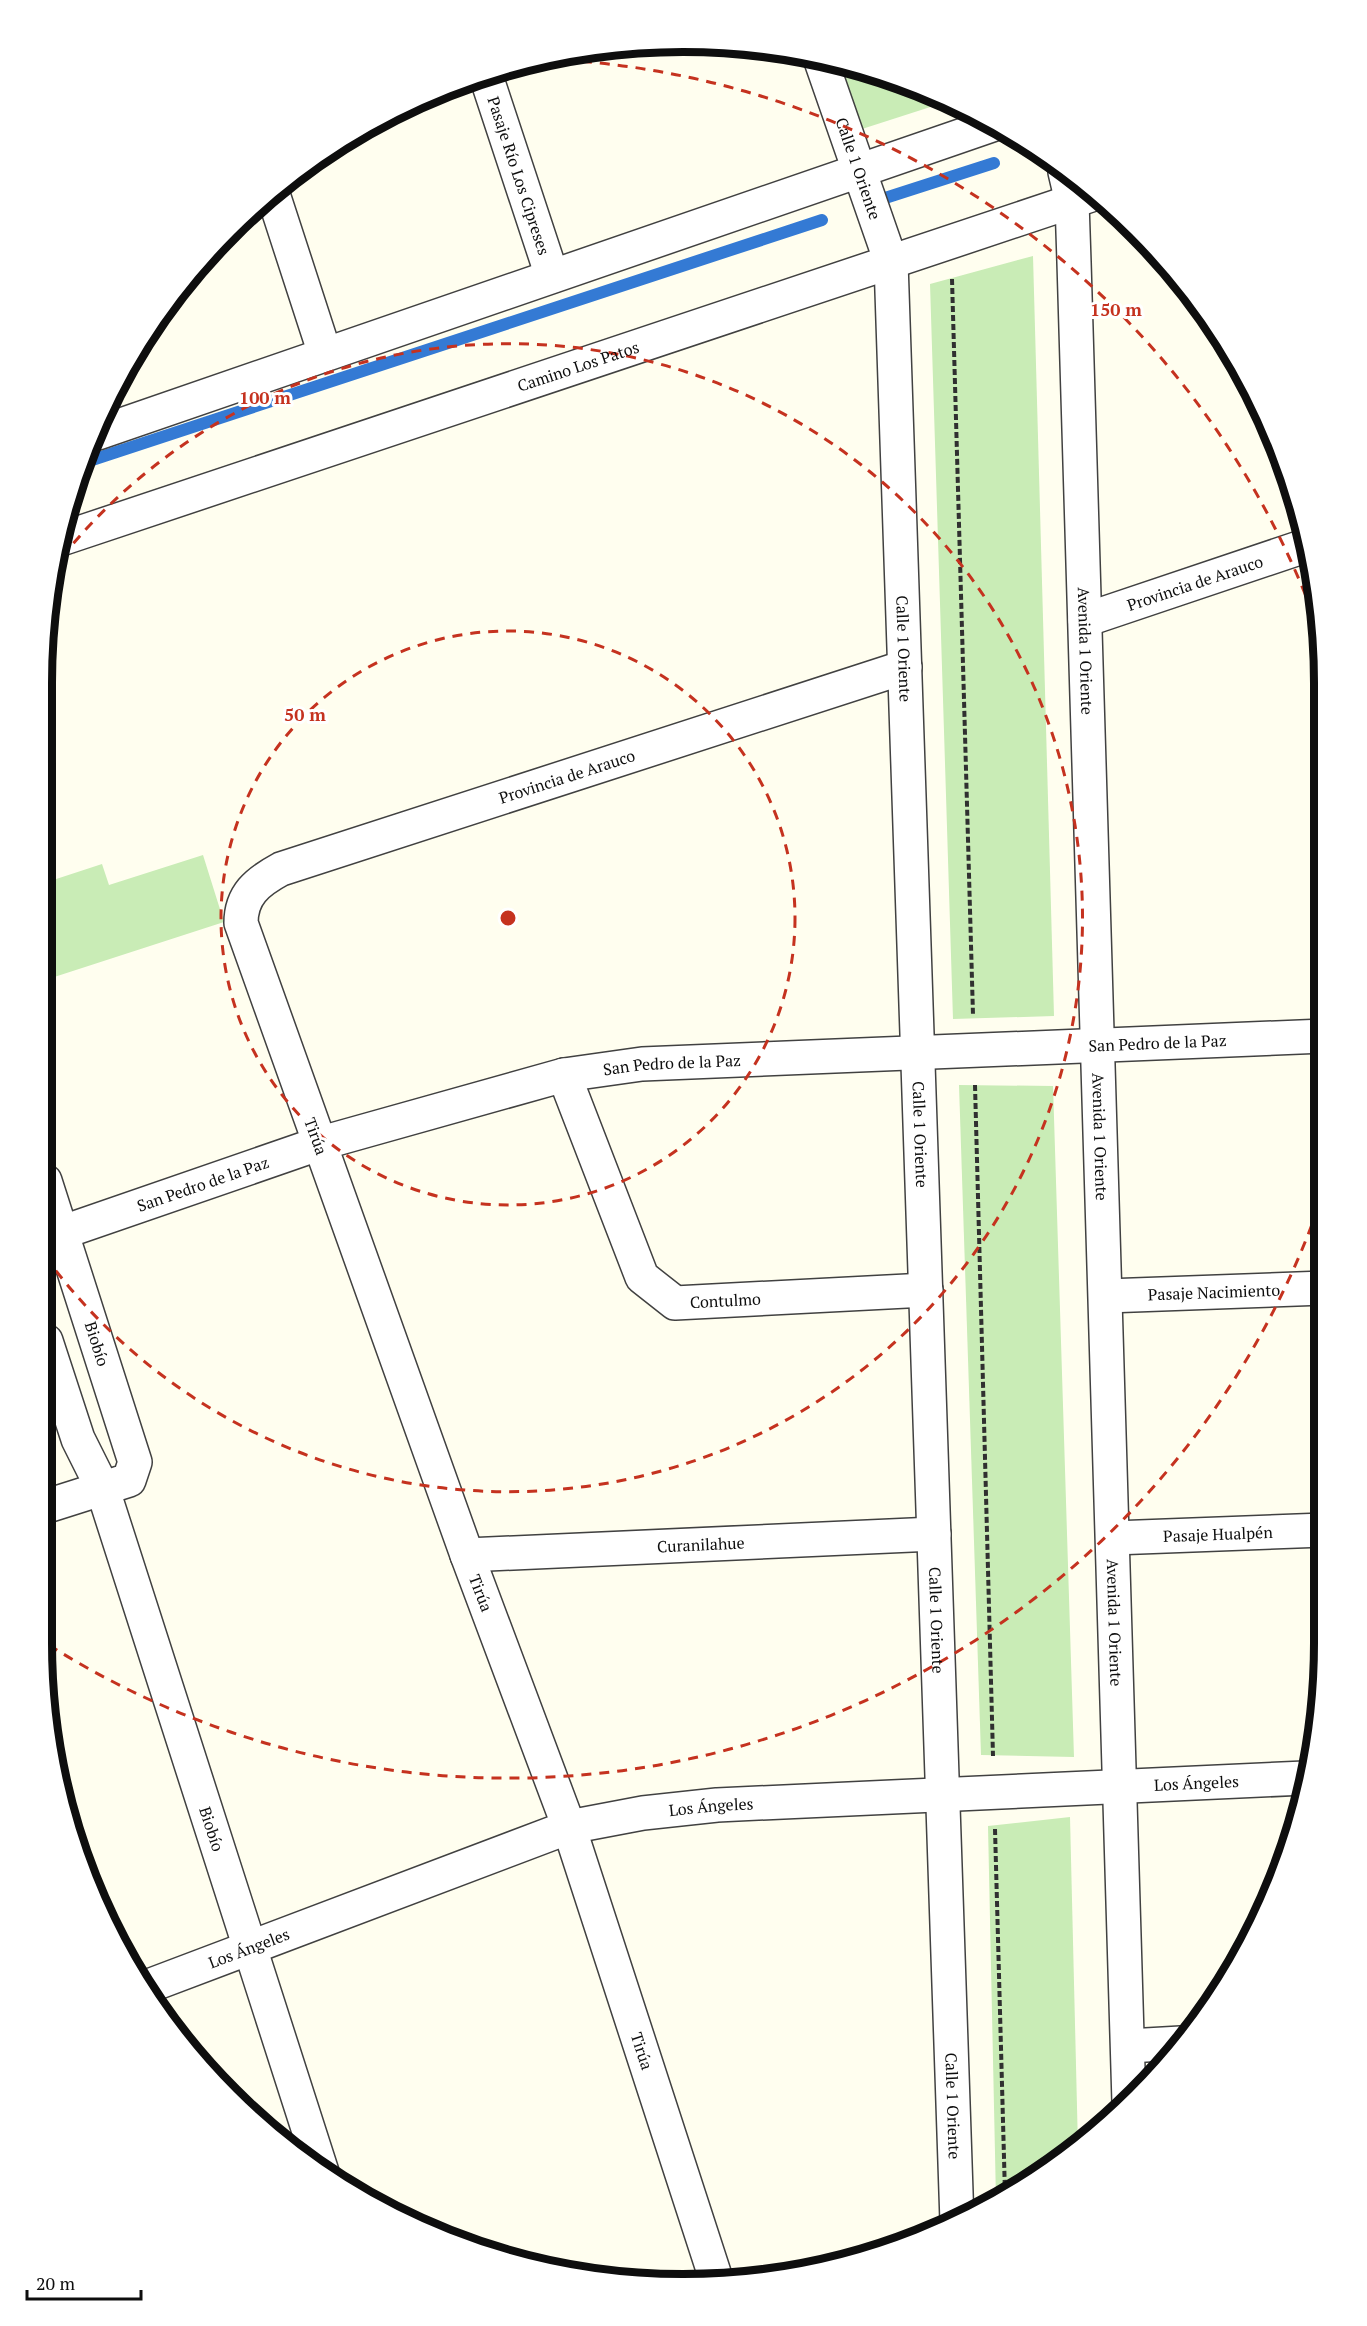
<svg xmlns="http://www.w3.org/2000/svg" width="1367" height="2326" font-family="'PT Serif',serif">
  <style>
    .green { fill: #c9ecb6 }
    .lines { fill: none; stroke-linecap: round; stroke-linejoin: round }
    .stream { stroke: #347ad4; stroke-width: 12 }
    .minor-casing { stroke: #414141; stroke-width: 36 }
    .tertiary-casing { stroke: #414141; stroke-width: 36 }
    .path { stroke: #303030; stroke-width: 4; stroke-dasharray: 6 3; stroke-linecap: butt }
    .minor { stroke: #fff; stroke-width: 33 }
    .tertiary { stroke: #fff; stroke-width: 33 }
    .ring { fill: none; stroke: #c5321f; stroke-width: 3; stroke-dasharray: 10 8 }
    .labels { text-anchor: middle; stroke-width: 6; stroke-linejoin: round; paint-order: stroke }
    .street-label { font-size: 16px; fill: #0e0e0e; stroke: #fff }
    .rim { fill: none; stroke: #0e0e0e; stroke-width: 8 }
    .centre { fill: #c5321f; stroke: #fff; stroke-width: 3 }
    .ring-label { font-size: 18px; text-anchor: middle; font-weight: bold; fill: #c5321f; stroke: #fff; stroke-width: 6; stroke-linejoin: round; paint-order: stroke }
  </style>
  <rect width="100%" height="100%" fill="#fffeef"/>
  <g class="green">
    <path d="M 841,64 L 929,91 L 949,101 L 862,129 Z"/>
    <path d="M 1033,256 L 1054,1016 L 953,1019 L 930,284 Z"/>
    <path d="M 203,855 L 224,922 L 45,980 L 44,883 L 102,864 L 109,885 Z"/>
    <path d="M 959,1085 L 1053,1086 L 1074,1757 L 981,1755 Z"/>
    <path d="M 1070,1817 L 1078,2148 L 996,2200 L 988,1826 Z"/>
  </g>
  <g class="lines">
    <g class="stream">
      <path d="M 882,199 L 994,163"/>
      <path d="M 83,463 L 822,220"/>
    </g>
    <g class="minor-casing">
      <g id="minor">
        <path id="s1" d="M 820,58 L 891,262 L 957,2222"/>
        <path id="s2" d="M 486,76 L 552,276"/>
        <path id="s3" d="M 1065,172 L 1072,202 L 1074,262 L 1129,2103"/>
        <path d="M 273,194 L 325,354"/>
        <path id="s4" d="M 1085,620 L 1305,546"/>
        <path id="s5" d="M 564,1075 L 642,1277 L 675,1303 L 926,1290"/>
        <path id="s6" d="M 45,1181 L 135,1462 L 129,1480 L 47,1506"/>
        <path id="s7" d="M 46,1238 L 318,1144 L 564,1075 L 642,1064 L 1324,1036"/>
        <path id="s8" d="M 1106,1296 L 1324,1288"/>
        <path id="s9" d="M 46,1341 L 78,1439 L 102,1487 L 322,2172"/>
        <path id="s10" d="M 1113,1538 L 1324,1530"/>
        <path id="s11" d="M 467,1555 L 934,1534"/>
        <path id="s12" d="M 146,1987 L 569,1827 L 643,1813 L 717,1805 L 1305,1778"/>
        <path d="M 1128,2046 L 1181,2043"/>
        <path id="s13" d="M 717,2282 L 569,1827 L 467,1555 L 241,923 C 241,895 257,882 281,869 L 905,667"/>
      </g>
    </g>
    <g class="tertiary-casing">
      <g id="tertiary">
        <path d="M 98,433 L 992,125"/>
        <path id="s14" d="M 64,538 L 1091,195"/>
      </g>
    </g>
    <g class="path">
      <path d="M 952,279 L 973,1015"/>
      <path d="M 975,1085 L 993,1756"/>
      <path d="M 995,1829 L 1005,2194"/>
    </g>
    <use href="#minor" class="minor"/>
    <use href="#tertiary" class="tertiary"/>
  </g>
  <g class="ring">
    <circle cx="508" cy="918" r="287"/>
    <path d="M62 557A574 574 0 1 1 47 1259"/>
    <path d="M1324 1191A860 860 0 0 1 52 1647M546 59A860 860 0 0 1 1324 645"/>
  </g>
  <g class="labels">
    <g class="street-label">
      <text dy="6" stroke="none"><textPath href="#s1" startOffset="117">Calle 1 Oriente</textPath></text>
      <text dy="6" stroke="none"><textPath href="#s2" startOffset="105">Pasaje Río Los Cipreses</textPath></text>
      <text dy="6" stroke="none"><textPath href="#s14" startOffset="542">Camino Los Patos</textPath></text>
      <text dy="6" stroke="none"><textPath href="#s4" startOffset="116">Provincia de Arauco</textPath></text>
      <text dy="6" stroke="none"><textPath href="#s1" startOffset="603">Calle 1 Oriente</textPath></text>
      <text dy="6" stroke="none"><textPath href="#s3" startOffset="480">Avenida 1 Oriente</textPath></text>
      <text dy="6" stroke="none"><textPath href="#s13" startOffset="1812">Provincia de Arauco</textPath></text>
      <text dy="6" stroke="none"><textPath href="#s7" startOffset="1138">San Pedro de la Paz</textPath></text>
      <text dy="6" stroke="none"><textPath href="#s7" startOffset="652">San Pedro de la Paz</textPath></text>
      <text dy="6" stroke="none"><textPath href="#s1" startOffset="1089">Calle 1 Oriente</textPath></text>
      <text transform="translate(316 1136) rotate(70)" y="6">Tirúa</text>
      <text dy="6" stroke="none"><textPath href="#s3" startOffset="966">Avenida 1 Oriente</textPath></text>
      <text dy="6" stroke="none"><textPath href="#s7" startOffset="166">San Pedro de la Paz</textPath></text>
      <text dy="6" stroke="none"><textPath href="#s8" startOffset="108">Pasaje Nacimiento</textPath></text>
      <text dy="6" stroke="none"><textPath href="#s5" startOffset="309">Contulmo</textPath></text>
      <text dy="6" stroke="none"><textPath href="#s6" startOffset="171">Biobío</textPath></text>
      <text dy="6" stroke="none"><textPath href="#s10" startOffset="105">Pasaje Hualpén</textPath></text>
      <text dy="6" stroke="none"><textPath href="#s11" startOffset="234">Curanilahue</textPath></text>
      <text transform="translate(481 1593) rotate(69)" y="6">Tirúa</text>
      <text dy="6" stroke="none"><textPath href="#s1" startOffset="1575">Calle 1 Oriente</textPath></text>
      <text dy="6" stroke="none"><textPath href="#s3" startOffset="1452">Avenida 1 Oriente</textPath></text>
      <text dy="6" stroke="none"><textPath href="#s12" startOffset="1082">Los Ángeles</textPath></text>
      <text dy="6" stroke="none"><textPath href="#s12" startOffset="596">Los Ángeles</textPath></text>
      <text dy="6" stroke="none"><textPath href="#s9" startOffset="516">Biobío</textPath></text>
      <text dy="6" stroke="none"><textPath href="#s12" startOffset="110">Los Ángeles</textPath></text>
      <text transform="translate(642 2051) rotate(72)" y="6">Tirúa</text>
      <text dy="6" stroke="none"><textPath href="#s1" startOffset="2061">Calle 1 Oriente</textPath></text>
    </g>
  </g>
  <path d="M0 0H1367V2326H0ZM683 52H683A631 631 0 0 1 1314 683V1643A631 631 0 0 1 683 2274H683A631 631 0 0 1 52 1643V683A631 631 0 0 1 683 52Z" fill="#fff" fill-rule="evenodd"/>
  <path class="rim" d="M683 52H683A631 631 0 0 1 1314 683V1643A631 631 0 0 1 683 2274H683A631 631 0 0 1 52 1643V683A631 631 0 0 1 683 52Z"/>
  <circle cx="508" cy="918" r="9" class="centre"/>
  <g class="ring-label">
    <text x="1116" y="316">150 m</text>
    <text x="265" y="404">100 m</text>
    <text x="305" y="721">50 m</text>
  </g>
  <path d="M27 2290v9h114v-9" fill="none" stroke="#0e0e0e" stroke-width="3"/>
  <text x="36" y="2290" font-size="18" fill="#0e0e0e" stroke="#ffffff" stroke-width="4.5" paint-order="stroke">20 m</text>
</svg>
